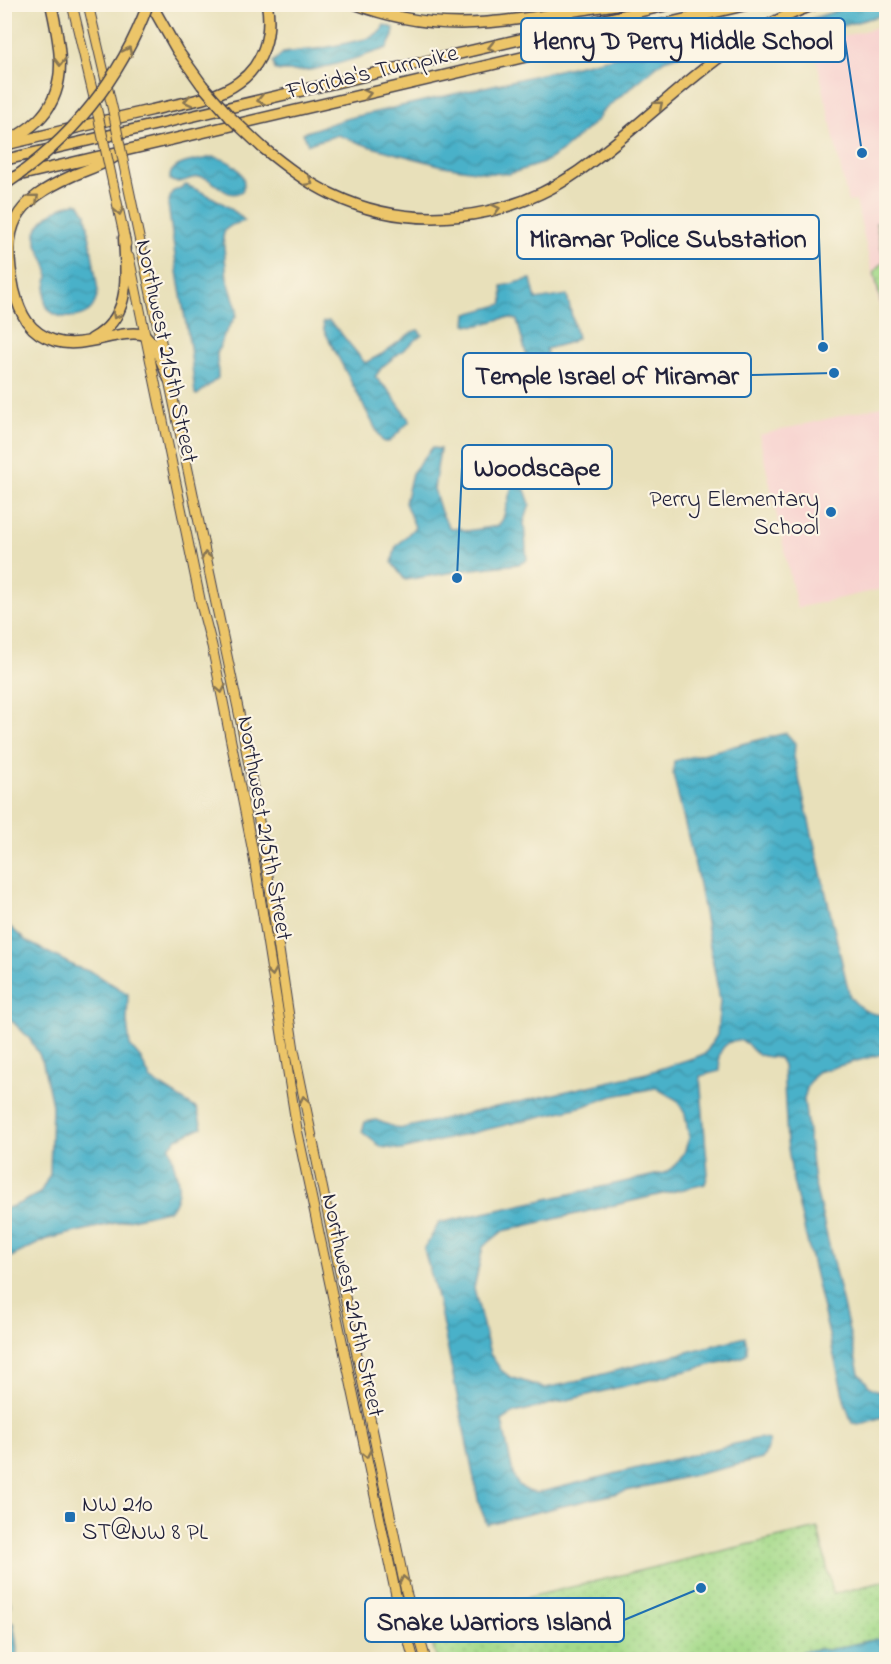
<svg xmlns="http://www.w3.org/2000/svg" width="891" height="1664" font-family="'Indie Flower',sans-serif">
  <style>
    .built { fill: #f7d0ce }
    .park { fill: url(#park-dots); stroke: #647e62; stroke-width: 1.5 }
    .water { fill: url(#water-waves); stroke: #366a82; stroke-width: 1.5 }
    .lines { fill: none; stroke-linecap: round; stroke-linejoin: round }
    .primary-casing { stroke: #403e4e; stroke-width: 11 }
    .motorway-casing { stroke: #403e4e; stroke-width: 13 }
    .primary { stroke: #ecc569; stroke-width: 9 }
    .motorway { stroke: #ecc569; stroke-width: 10 }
    .primary-bridge-casing { stroke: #403e4e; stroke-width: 11; stroke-linecap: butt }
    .motorway-bridge-casing { stroke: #403e4e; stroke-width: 13; stroke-linecap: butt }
    .primary-bridge { stroke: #ecc569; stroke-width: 9 }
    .motorway-bridge { stroke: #ecc569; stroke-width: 10 }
    .oneway { stroke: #877452 }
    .poi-dot { fill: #1f6fb2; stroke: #fcf5e5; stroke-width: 2 }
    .labels { text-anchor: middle; stroke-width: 4.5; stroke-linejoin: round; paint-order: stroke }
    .street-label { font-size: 24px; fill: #22223b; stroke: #fcf5e5 }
    .poi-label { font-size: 24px; fill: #22223b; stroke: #fcf5e5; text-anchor: end }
    .leader { fill: none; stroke: #1f6fb2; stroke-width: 2 }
    .callout-dot { fill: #1f6fb2; stroke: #fcf5e5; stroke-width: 2 }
    .callout { fill: #fcf5e5; stroke: #1f6fb2; stroke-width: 2 }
    .callout-label { font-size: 26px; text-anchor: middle; font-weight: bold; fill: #22223b }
  </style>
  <defs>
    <pattern id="park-dots" width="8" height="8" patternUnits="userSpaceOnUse" patternTransform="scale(1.5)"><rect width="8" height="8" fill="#a5da8a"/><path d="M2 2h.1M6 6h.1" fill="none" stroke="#8ebb78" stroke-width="1.8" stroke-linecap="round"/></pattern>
    <pattern id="water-waves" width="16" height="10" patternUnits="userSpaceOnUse" patternTransform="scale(1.5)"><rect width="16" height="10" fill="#4ab1c9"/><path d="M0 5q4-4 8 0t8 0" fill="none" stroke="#3d90a4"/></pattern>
  </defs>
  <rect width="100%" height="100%" fill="#fcf5e5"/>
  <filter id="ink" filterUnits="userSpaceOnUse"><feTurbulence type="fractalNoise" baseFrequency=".0167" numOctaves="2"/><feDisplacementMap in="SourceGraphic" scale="12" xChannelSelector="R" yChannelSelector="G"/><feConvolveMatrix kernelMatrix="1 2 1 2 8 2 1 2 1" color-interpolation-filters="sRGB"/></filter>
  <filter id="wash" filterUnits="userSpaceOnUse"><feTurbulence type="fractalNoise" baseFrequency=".008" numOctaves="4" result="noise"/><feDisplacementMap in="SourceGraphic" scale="24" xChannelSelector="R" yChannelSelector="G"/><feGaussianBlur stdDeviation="1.35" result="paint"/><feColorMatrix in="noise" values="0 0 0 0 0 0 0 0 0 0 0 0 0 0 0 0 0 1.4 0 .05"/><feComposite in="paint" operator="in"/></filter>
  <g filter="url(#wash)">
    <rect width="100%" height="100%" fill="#e8e0ba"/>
    <g class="built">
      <path d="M 886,25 L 886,335 L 856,201 L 848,202 L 814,47 L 848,35 Z"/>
      <path d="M 886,405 L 886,588 L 797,608 L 759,435 Z"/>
    </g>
    <g class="park">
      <path d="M 886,221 L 886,325 L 874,272 L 884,261 L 876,223 Z"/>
      <path d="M 818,1528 L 833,1594 L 886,1581 L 886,1659 L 437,1659 L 425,1622 Z"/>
    </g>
    <g class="water">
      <path d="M 380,5 L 380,4 L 502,5 L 475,9 L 466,15 L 439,13 Z"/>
      <path d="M 855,5 L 886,5 L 886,14 L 831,29 L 773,55 L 760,57 L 763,44 L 814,18 Z"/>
      <path d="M 384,25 L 394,28 L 393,36 L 387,48 C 354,59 309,76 275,70 L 273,62 L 283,53 L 324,48 L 370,38 L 381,31 Z"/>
      <path d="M 706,36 L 712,37 L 710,45 L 664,60 L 602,112 L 598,119 L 561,152 L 543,163 L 509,174 L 488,173 L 443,166 L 368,146 L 338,135 L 308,144 L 303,133 L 345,119 Z"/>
      <path d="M 212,157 C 228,157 250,174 242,191 C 227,201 217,181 203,177 C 191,174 182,187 170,180 C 167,161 200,161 212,157 Z"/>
      <path d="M 186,185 C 207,194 228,204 245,221 L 232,225 L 225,230 L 223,237 L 227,278 L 237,309 L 236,316 L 224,335 L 217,354 L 218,378 L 197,395 L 195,394 L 190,347 L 178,278 L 168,204 L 172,192 Z"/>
      <path d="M 76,203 L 80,204 L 86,214 L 98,291 C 97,298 95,306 89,311 C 77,320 55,320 47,307 C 41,296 49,282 48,271 C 46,260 38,251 36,241 C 32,221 60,206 76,203 Z"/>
      <path d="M 531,279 L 536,300 L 567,295 L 577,338 L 571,342 L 546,349 L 556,395 L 545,398 L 537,395 L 517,320 C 500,312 483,331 466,324 L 467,314 L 503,304 L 502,286 Z"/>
      <path d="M 329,321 L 339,331 L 365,363 L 382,354 L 412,332 L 418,330 L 422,335 L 382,367 L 375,377 L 390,392 L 410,421 L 389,442 L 384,442 L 381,439 L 324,330 L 323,322 Z"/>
      <path d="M 432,448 L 440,449 L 434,489 L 441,512 L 450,529 L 459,528 L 467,531 L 498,526 L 503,519 L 517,467 L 530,504 L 524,523 L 527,560 L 519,564 L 473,569 L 405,580 L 392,563 L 395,548 L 415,527 L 405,503 L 412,473 Z"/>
      <path d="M 786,733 L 795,743 L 794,757 L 850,997 C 861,1010 869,1015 886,1015 L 886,1053 L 817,1072 L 808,1085 L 804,1099 L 814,1181 L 859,1373 L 870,1387 L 886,1395 L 886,1416 L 861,1424 L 852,1423 L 845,1403 L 793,1181 L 787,1142 L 783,1065 L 779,1058 C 773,1057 766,1057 760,1055 C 752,1052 751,1047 746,1043 C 735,1036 722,1044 719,1056 C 719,1060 720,1066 720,1071 L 700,1076 L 708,1174 L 705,1184 L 503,1231 L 483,1247 L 474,1288 L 490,1354 L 501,1370 L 510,1377 L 545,1388 L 565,1384 L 745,1337 L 747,1345 L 747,1353 L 743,1357 L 514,1413 L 502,1421 L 514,1478 C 519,1487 526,1492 537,1493 L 759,1438 L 769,1440 L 768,1449 L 762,1459 L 487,1524 L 479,1504 L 438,1301 L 424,1249 L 439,1223 L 664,1173 L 673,1168 L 684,1153 L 689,1138 L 685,1114 L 677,1100 L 656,1088 L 613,1096 L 584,1106 L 402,1150 L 381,1147 L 362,1132 L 365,1122 L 376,1120 L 399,1129 L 647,1073 L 705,1054 L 717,1035 L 720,1001 L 697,874 L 673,774 L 674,761 Z"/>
      <path d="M 4,911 L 7,924 L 26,941 L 76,967 L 92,972 L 128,994 L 127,1022 L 130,1046 L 141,1059 L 151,1080 L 197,1109 L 202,1127 L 178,1138 L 170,1146 C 173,1171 187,1187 170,1210 L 47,1239 L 5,1260 L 5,1209 L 21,1203 L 40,1193 L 50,1174 L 52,1105 L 43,1063 L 39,1054 L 29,1038 L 5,1014 Z"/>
      <path d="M 5,1584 L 11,1606 L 6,1614 L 8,1620 L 13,1623 C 15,1634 19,1648 16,1659 L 5,1659 Z"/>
      <path d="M 875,1639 L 886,1641 L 886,1659 L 797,1659 L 798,1656 L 803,1651 L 819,1649 L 828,1650 Z"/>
    </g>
  </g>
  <g filter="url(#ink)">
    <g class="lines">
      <g class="primary-casing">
        <g id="primary">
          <path d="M 72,4 L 98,115"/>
          <path d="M 88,4 L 113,111"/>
          <path d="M 127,180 L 243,732 L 264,849 L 294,1050 L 406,1592 L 426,1660"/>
          <path d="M 113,184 L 126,244"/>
          <path d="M 129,257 L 201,604 L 212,646 L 253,852 L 297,1129 L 396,1595 L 414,1660"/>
        </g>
      </g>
      <g class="motorway-casing">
        <g id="motorway">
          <path d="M 151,4 L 177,50 L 202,85"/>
          <path d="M 355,4 C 371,10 388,15 404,18 C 475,33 550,13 620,4"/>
          <path d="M 9,141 C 20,134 33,127 42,116 C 70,84 59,41 51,4"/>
          <path d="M 4,145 C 54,133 103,121 152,110 C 180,103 215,100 239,82 C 264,64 272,34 267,4"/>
          <path d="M 262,147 C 284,165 307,183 333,195 C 412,233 508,221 579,171 C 658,115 722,36 816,4"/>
          <path d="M 116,156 C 102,165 89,169 74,175 C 13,202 1,226 14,290 C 20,314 29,333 55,341 C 85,350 119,328 145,335 L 155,346 L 169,379"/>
          <path d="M 4,160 L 672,4"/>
          <path d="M 16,176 L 750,4"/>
          <path d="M 92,339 C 132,317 126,277 124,238"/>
        </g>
      </g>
      <use href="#primary" class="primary"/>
      <use href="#motorway" class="motorway"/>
      <g class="primary-bridge-casing">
        <g id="primary-bridge">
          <path d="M 113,111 L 127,180"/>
          <path d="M 98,115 L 113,184"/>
        </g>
      </g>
      <g class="motorway-bridge-casing">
        <g id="motorway-bridge">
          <path d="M 202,85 L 230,117 L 262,147"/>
          <path d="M 4,185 C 70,141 121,79 148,4"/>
        </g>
      </g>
      <use href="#primary-bridge" class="primary-bridge"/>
      <use href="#motorway-bridge" class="motorway-bridge"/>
    </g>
    <defs><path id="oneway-chevron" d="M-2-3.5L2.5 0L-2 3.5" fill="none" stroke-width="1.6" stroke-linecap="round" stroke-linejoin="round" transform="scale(1.5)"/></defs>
    <g class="oneway">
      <use href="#oneway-chevron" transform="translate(492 47) rotate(167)"/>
      <use href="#oneway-chevron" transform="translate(128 51) rotate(-64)"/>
      <use href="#oneway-chevron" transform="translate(60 62) rotate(90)"/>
      <use href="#oneway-chevron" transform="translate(367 94) rotate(-13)"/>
      <use href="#oneway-chevron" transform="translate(261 100) rotate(167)"/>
      <use href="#oneway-chevron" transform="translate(188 101) rotate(167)"/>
      <use href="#oneway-chevron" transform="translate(659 105) rotate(-40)"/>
      <use href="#oneway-chevron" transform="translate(309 182) rotate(32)"/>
      <use href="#oneway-chevron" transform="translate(35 198) rotate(-40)"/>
      <use href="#oneway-chevron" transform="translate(496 209) rotate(-15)"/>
      <use href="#oneway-chevron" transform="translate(119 211) rotate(78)"/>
      <use href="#oneway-chevron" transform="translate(116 315) rotate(119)"/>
      <use href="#oneway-chevron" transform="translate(206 556) rotate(-102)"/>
      <use href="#oneway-chevron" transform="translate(221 689) rotate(79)"/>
      <use href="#oneway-chevron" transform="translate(272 972) rotate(81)"/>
      <use href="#oneway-chevron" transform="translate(304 1100) rotate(-102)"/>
      <use href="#oneway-chevron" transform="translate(366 1454) rotate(78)"/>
      <use href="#oneway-chevron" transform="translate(404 1580) rotate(-102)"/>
    </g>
  </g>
  <g class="poi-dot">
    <circle cx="831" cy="512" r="6"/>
    <rect x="64" y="1511" width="12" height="12" rx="3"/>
  </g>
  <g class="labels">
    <g class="street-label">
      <text transform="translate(372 71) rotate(-13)" y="8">Florida's Turnpike</text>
      <text transform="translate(168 351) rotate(78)" y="8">Northwest 215th Street</text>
      <text transform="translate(266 828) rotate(80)" y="8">Northwest 215th Street</text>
      <text transform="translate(354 1305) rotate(78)" y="8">Northwest 215th Street</text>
    </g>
    <g class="poi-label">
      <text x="819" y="506">Perry Elementary<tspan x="819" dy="28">School</tspan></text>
      <text x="82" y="1511" text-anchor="start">NW 210<tspan x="82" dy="28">ST@NW 8 PL</tspan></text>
    </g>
  </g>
  <path class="leader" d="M862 153L845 40M823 347L819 237M834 373L751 375M457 578L462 467M701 1588L624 1620"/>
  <g class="callout-dot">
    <circle cx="862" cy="153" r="6"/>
    <circle cx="823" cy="347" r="6"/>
    <circle cx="834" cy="373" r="6"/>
    <circle cx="457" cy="578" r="6"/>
    <circle cx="701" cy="1588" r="6"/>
  </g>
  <g class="callout">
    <rect x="521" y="18" width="324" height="44" rx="6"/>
    <rect x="517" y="215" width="302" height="44" rx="6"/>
    <rect x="463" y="353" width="288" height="44" rx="6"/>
    <rect x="462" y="445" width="150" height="44" rx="6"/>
    <rect x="365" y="1598" width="259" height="44" rx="6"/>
  </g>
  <g class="callout-label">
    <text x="683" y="49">Henry D Perry Middle School</text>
    <text x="668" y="247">Miramar Police Substation</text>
    <text x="607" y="384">Temple Israel of Miramar</text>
    <text x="537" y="476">Woodscape</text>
    <text x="494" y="1630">Snake Warriors Island</text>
  </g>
  <rect width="891" height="1664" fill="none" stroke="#fcf5e5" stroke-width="24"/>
</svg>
